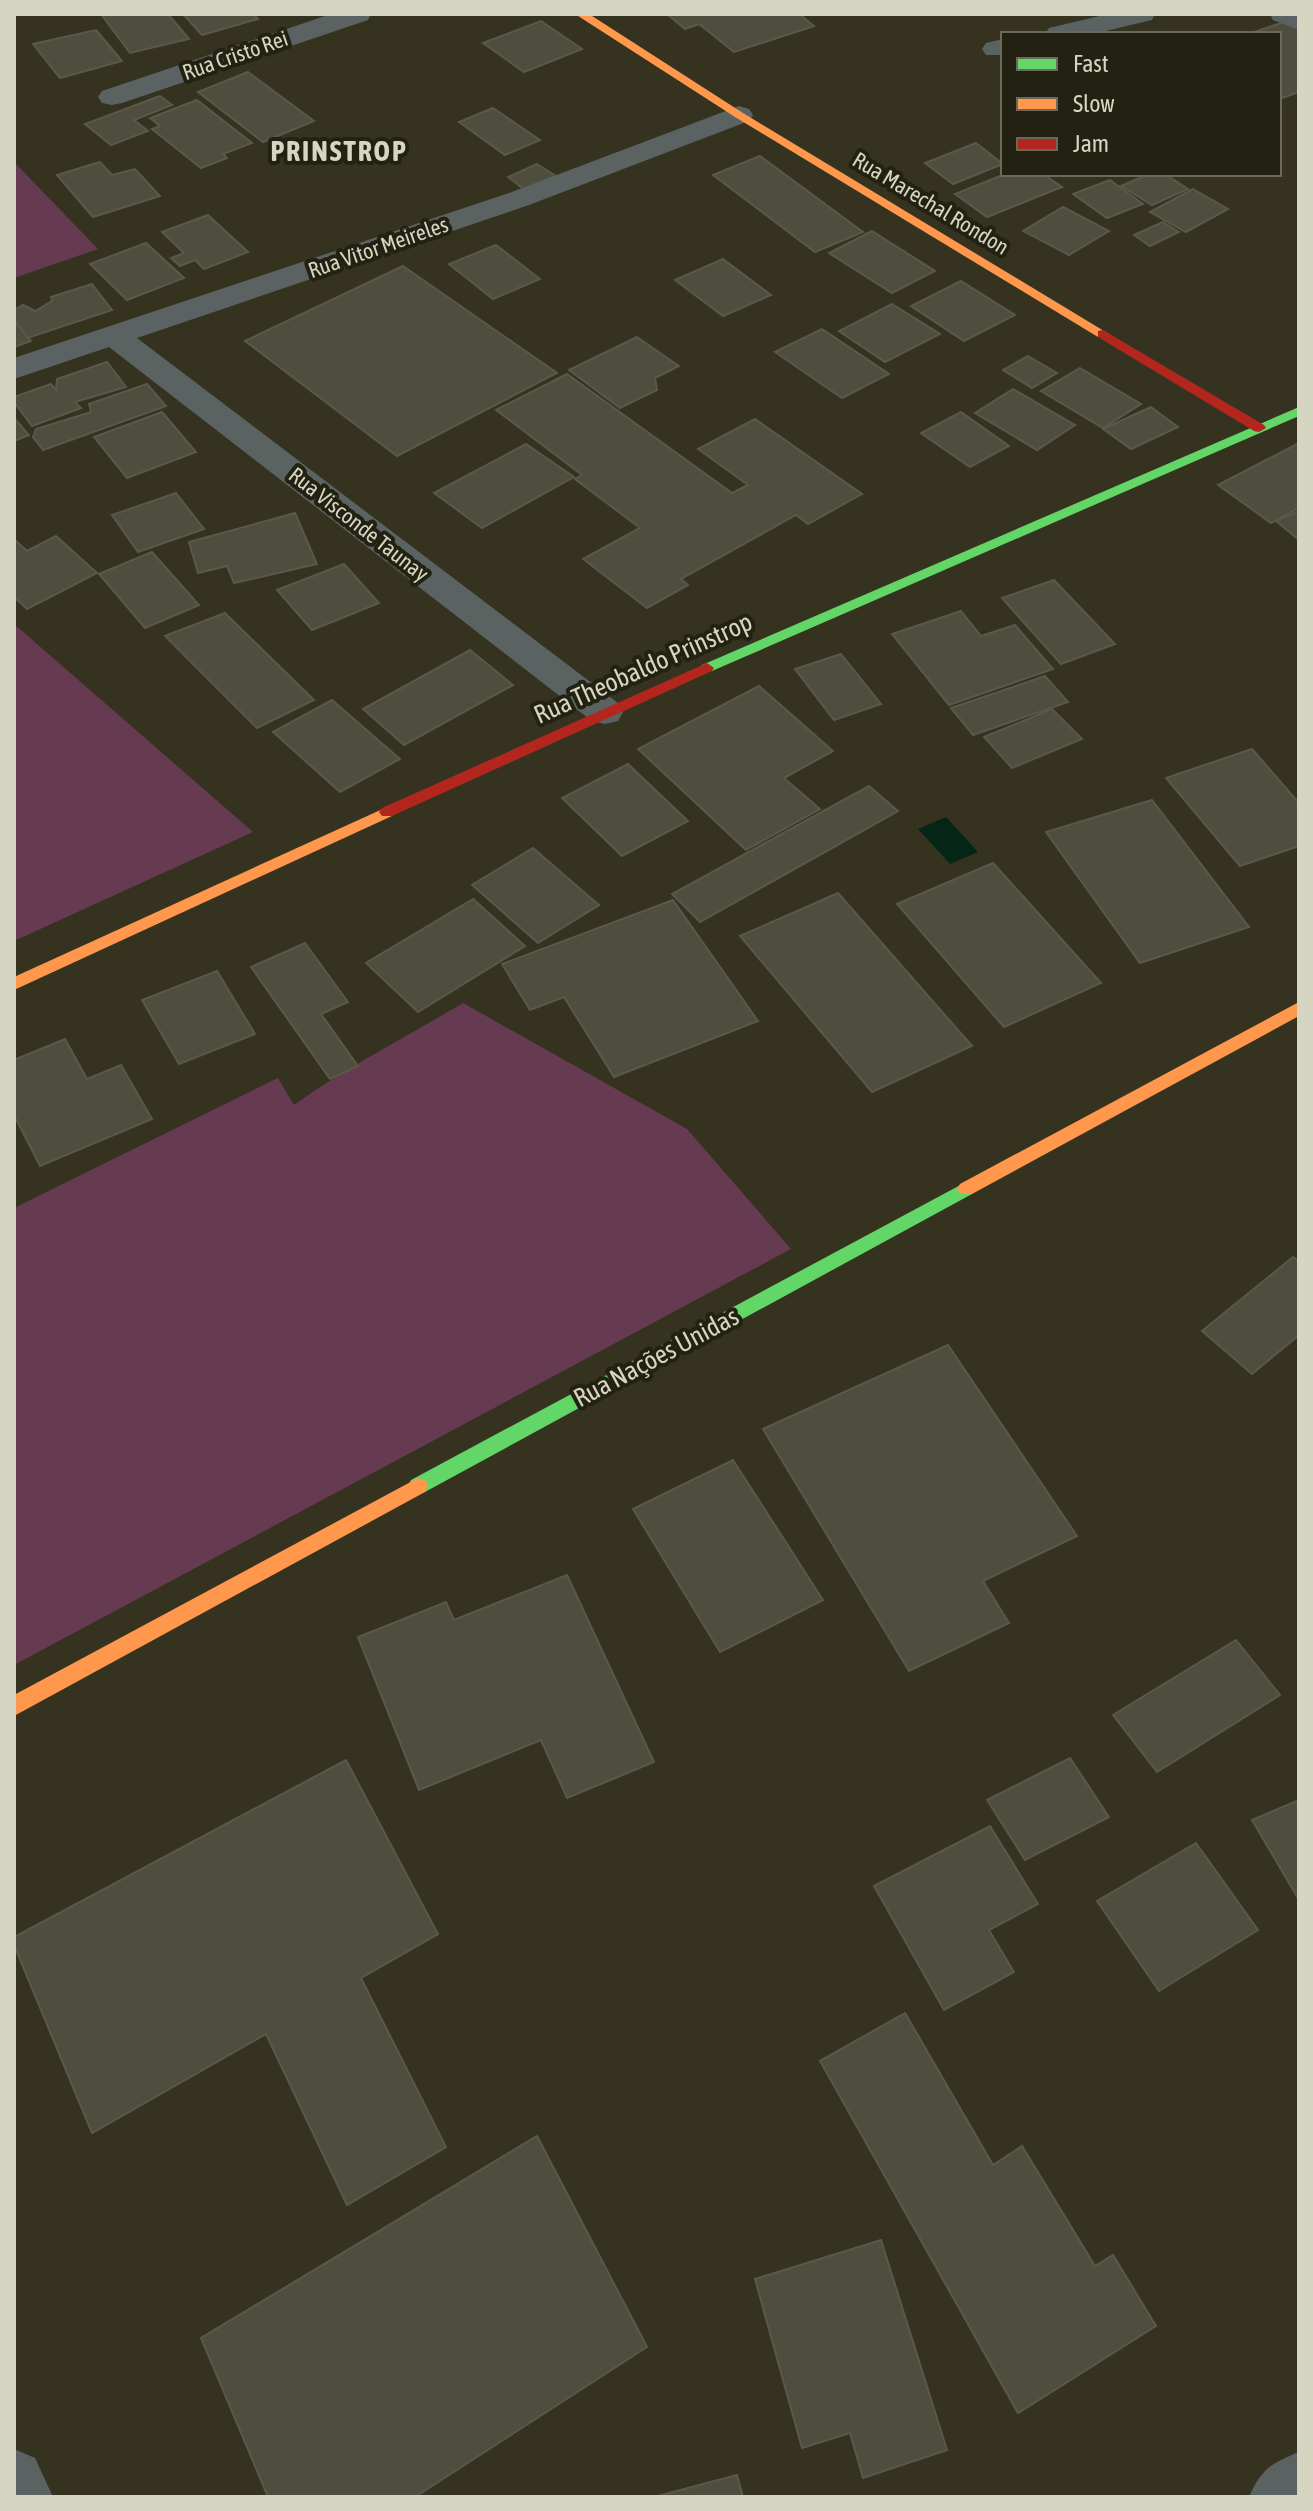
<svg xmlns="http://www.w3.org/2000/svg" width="1313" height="2511" font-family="'Asap Condensed',sans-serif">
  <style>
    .green { fill: #663b52 }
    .water { fill: #052517 }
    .building { fill: #4f4d3e; stroke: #5a5848; stroke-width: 2 }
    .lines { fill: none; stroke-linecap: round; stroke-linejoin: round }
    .street { fill: #5a6362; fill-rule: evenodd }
    .fast { fill: #63d668; fill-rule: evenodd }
    .slow { fill: #ff974d; fill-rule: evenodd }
    .jam { fill: #b3261e; fill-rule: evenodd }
    .labels { text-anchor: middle; stroke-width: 8; stroke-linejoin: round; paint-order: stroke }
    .far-street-label { font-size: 22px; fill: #d6d5c1; stroke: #232212 }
    .street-label { font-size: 26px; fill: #d6d5c1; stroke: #232212 }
    .far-district-label { font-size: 28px; font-weight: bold; letter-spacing: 2px; fill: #d6d5c1; stroke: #232212 }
  </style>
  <rect width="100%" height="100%" fill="#353320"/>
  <g class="green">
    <path d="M 14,162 L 98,249 L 14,278 Z"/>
    <path d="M 14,624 L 253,832 L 14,941 Z"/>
    <path d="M 463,1003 L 687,1129 L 791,1249 L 14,1665 L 14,1208 L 278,1078 L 294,1105 C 347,1067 406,1037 463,1003 Z"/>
  </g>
  <path class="water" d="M 946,817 L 978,852 L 950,864 L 918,829 Z"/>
  <g class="building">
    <path d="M 101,14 L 168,14 L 189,39 L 130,53 Z"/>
    <path d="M 183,14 L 253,14 L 258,19 L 202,35 Z"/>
    <path d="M 667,14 L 799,14 L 814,26 L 734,52 L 699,24 L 685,29 Z"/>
    <path d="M 541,21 L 582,49 L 524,72 L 483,43 Z"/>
    <path d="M 1287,21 L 1299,29 L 1299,92 L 1279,99 L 1279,34 L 1248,34 Z"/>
    <path d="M 96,30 L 122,61 L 60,78 L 33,44 Z"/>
    <path d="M 248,72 L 314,121 L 263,142 L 198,92 Z"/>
    <path d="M 160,96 L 172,105 L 134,120 L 148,131 L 111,145 L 85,124 Z"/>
    <path d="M 197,100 L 252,143 L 223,154 L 227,158 L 201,168 L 152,129 L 160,126 L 150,118 Z"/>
    <path d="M 493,108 L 540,140 L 505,155 L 459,122 Z"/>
    <path d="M 976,143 L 1003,164 L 953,184 L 925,163 Z"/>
    <path d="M 760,156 L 863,232 L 815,252 L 713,175 Z"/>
    <path d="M 100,162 L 112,175 L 135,169 L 160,196 L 93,217 L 57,175 Z"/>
    <path d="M 537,164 L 556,176 L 525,190 L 508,177 Z"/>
    <path d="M 1005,174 L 1043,174 L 1062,187 L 987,217 L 955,194 Z"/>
    <path d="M 1149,174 L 1165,174 L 1188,189 L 1152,205 L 1121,186 Z"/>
    <path d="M 1110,180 L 1143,204 L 1107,218 L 1073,194 Z"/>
    <path d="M 1193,189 L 1228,209 L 1186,232 L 1150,212 Z"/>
    <path d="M 1063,207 L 1109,231 L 1069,255 L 1023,231 Z"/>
    <path d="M 208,215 L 248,252 L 204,269 L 195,260 L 180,266 L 171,258 L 184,253 L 162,232 Z"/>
    <path d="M 1163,222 L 1179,232 L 1150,246 L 1134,235 Z"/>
    <path d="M 872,231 L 935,271 L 892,293 L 829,253 Z"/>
    <path d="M 146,243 L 184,278 L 127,300 L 90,264 Z"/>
    <path d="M 496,245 L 540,279 L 493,299 L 449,264 Z"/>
    <path d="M 723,259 L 771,295 L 723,316 L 675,280 Z"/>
    <path d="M 403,266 L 557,373 L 397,456 L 245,341 Z"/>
    <path d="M 961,281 L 1015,315 L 964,341 L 911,306 Z"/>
    <path d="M 92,284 L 112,310 L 27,338 L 14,320 L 14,310 L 23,305 L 35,311 L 52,301 L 51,297 Z"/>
    <path d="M 892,304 L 940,334 L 885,362 L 839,331 Z"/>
    <path d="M 14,320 L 31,341 L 14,347 Z"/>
    <path d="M 822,329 L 889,374 L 842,398 L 775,352 Z"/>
    <path d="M 637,337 L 679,366 L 655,378 L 657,390 L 620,408 L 569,370 Z"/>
    <path d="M 1028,356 L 1057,373 L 1032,388 L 1003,370 Z"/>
    <path d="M 107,362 L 126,387 L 75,402 L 81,408 L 32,426 L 14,402 L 14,397 L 51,384 L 56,390 L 57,379 Z"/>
    <path d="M 1080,368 L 1141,404 L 1103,428 L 1041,391 Z"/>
    <path d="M 567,374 L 732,493 L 748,485 L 698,449 L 755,419 L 862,494 L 808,524 L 796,515 L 681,579 L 688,585 L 647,608 L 583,559 L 640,528 L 575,479 L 582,475 L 496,410 Z"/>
    <path d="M 147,384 L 166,406 L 43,450 L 33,437 L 36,429 L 91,412 L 89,404 Z"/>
    <path d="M 1013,389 L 1075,425 L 1037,450 L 975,413 Z"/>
    <path d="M 1151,407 L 1178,427 L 1131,449 L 1103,429 Z"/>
    <path d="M 162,412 L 196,452 L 127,478 L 94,437 Z"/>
    <path d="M 961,412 L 1009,446 L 970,467 L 921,433 Z"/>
    <path d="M 14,418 L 29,435 L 14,441 Z"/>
    <path d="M 1299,443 L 1299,508 L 1271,523 L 1218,485 Z"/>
    <path d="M 526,444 L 574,477 L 482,528 L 434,493 Z"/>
    <path d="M 176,493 L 204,529 L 138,552 L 112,515 Z"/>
    <path d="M 1299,511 L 1299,540 L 1276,521 Z"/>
    <path d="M 295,513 L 317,564 L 234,583 L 227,566 L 198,573 L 189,542 Z"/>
    <path d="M 56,536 L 97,573 L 27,609 L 14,597 L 14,539 L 27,551 Z"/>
    <path d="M 152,552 L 199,605 L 145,628 L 99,574 Z"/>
    <path d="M 344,564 L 379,603 L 312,630 L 277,590 Z"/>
    <path d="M 1054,580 L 1115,644 L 1061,664 L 1002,598 Z"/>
    <path d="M 961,611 L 981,636 L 1015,625 L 1053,669 L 949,705 L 892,634 Z"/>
    <path d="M 225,613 L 314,700 L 257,728 L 165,636 Z"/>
    <path d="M 470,650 L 513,685 L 404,745 L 363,709 Z"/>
    <path d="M 841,654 L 881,704 L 834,720 L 795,669 Z"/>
    <path d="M 1045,676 L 1068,702 L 973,735 L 951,708 Z"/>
    <path d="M 759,686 L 833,751 L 784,778 L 820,809 L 746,850 L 638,749 Z"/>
    <path d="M 332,700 L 400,759 L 340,792 L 273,732 Z"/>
    <path d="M 1052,709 L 1082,739 L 1012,768 L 984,737 Z"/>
    <path d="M 1252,749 L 1299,803 L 1299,846 L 1240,866 L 1166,778 Z"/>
    <path d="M 628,764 L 688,821 L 622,856 L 562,798 Z"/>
    <path d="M 869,786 L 898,811 L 700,922 L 672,894 Z"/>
    <path d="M 1152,800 L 1249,927 L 1140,963 L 1046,832 Z"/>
    <path d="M 533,848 L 599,905 L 538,943 L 472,885 Z"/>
    <path d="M 993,863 L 1101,983 L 1004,1027 L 897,904 Z"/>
    <path d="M 838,893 L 972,1046 L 872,1092 L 740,936 Z"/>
    <path d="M 473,899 L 525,946 L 418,1012 L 366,963 Z"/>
    <path d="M 673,900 L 758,1021 L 614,1077 L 564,997 L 530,1010 L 502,964 Z"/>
    <path d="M 305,943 L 348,1002 L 321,1014 L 358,1066 L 330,1079 L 251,967 Z"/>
    <path d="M 217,971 L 255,1034 L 179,1064 L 142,1000 Z"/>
    <path d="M 65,1039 L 87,1079 L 121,1065 L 152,1119 L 40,1166 L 14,1115 L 14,1060 Z"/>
    <path d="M 1293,1257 L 1299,1261 L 1299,1335 L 1252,1374 L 1202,1331 Z"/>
    <path d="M 948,1345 L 1077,1536 L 983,1581 L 1009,1623 L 909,1671 L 763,1429 Z"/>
    <path d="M 733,1460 L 823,1600 L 720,1652 L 633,1509 Z"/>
    <path d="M 567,1575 L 654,1762 L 567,1798 L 541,1740 L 419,1790 L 358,1637 L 446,1602 L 454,1620 Z"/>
    <path d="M 1236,1640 L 1280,1695 L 1157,1772 L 1113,1715 Z"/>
    <path d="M 1070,1758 L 1109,1817 L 1025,1860 L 987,1800 Z"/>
    <path d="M 346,1760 L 438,1934 L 361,1978 L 446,2147 L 347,2205 L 266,2034 L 92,2133 L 14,1945 L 14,1937 Z"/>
    <path d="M 1299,1800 L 1299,1900 L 1252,1820 Z"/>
    <path d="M 990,1826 L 1038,1904 L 989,1930 L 1014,1972 L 944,2010 L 874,1886 Z"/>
    <path d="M 1196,1843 L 1258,1930 L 1159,1991 L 1097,1901 Z"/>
    <path d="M 905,2013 L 993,2165 L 1022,2146 L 1095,2266 L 1113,2255 L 1156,2326 L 1018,2413 L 820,2061 Z"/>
    <path d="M 537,2136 L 647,2347 L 415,2497 L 268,2497 L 201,2338 Z"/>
    <path d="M 881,2240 L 947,2450 L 863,2478 L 850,2433 L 802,2448 L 755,2279 Z"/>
    <path d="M 737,2475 L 743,2497 L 654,2497 Z"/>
  </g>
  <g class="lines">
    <g class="street">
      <path d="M 331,14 L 371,14 L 368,20 L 122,103 L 112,105 L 102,103 L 98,97 L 102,91 Z"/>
      <path d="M 1108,14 L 1155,14 L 1152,20 L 1093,34 L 1045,34 L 1049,28 Z"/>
      <path d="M 1270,14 L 1299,14 L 1299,30 L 1273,20 Z"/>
      <path d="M 1003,39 L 1003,55 L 986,55 L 982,49 L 986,43 Z"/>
      <path d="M 739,106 L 749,109 L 753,115 L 749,121 L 529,205 L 137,338 L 618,703 L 623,712 L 618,721 L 605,724 L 592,721 L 109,347 L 14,379 L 14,358 L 509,193 Z"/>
      <path d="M 14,2449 L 35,2458 L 53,2497 L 14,2497 Z"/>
      <path d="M 1299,2452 L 1299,2497 L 1249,2497 C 1261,2469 1272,2463 1299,2452 Z"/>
    </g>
    <g class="fast">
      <path d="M 1299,407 L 1299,416 L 712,671 L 702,671 L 700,668 L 702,665 Z"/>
      <path d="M 966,1182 L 972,1184 L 975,1189 L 972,1194 L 425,1492 L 418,1494 L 411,1492 L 408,1486 L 411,1480 Z"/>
    </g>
    <g class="slow">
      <path d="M 575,14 L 589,14 L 743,113 L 1109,334 L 1098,337 L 735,117 Z"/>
      <path d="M 387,807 L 395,812 L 392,816 L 14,990 L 14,977 Z"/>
      <path d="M 1299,1002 L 1299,1016 L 972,1194 L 960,1194 L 957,1189 L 960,1184 Z"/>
      <path d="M 418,1478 L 425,1480 L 428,1486 L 425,1492 L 14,1716 L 14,1695 Z"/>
    </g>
    <g class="jam">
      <path d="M 1103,330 L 1264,425 L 1266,428 L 1259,432 L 1254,431 L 1098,337 L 1098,331 Z"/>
      <path d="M 707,663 L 714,668 L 712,671 L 392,816 L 382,816 L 379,812 L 382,808 Z"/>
    </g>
  </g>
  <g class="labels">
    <g class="far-street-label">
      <text transform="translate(235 55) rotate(-19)" y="8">Rua Cristo Rei</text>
      <text transform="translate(931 203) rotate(31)" y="8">Rua Marechal Rondon</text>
      <text transform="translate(378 247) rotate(-19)" y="8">Rua Vitor Meireles</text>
      <text transform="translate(359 524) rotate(38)" y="8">Rua Visconde Taunay</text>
    </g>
    <g class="street-label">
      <text transform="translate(643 668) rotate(-24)" y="9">Rua Theobaldo Prinstrop</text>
      <text transform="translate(656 1357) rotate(-28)" y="9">Rua Nações Unidas</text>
    </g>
    <g class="far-district-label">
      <text x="339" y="161">PRINSTROP</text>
    </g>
  </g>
  <rect width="1313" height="2511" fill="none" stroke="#d6d5c1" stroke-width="32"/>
  <rect x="1001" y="32" width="280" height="144" fill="#232212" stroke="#6b6a58" stroke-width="2"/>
  <rect x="1017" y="58" width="40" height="12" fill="#63d668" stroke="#6b6a58" stroke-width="2"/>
  <text x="1073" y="72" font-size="24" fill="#d6d5c1">Fast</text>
  <rect x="1017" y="98" width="40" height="12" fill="#ff974d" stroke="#6b6a58" stroke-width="2"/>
  <text x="1073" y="112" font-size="24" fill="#d6d5c1">Slow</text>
  <rect x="1017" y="138" width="40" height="12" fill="#b3261e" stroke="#6b6a58" stroke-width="2"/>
  <text x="1073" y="152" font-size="24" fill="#d6d5c1">Jam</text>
</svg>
